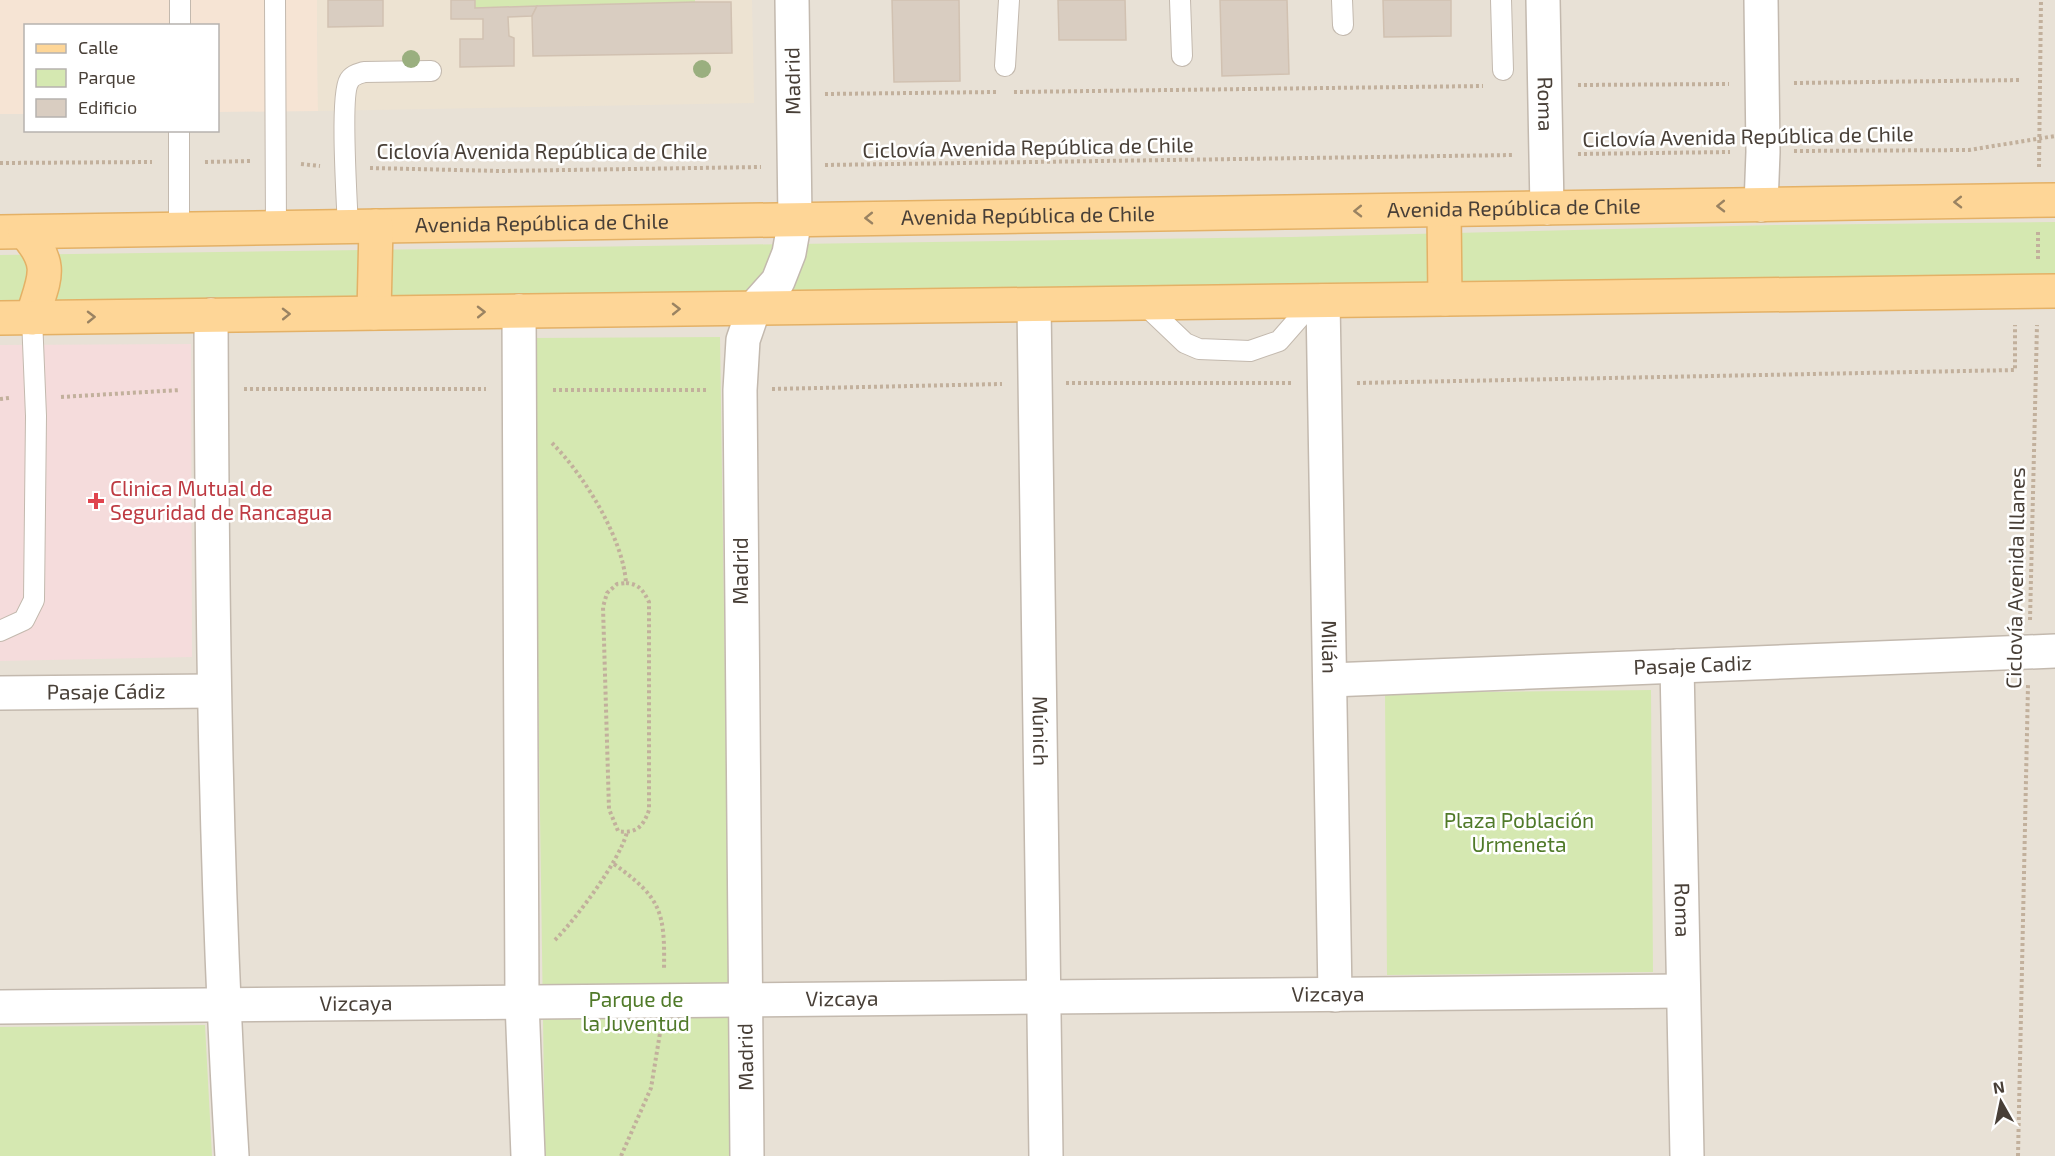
<svg xmlns="http://www.w3.org/2000/svg" width="2055" height="1156" font-family="'Exo 2',sans-serif">
  <style>
    .residential { fill: #e8e1d6; fill-rule: evenodd }
    .commercial { fill: #f6e4d4 }
    .education { fill: #ede3d2 }
    .medical { fill: #f5dcdc }
    .green { fill: #d5e8b1 }
    .building { fill: #d9cdc1; stroke: #d1c1b1; stroke-width: 1.5 }
    .lines { fill: none; stroke-linecap: round; stroke-linejoin: round }
    .lane-casing { stroke: #c3b9ae; stroke-width: 22 }
    .street-casing { stroke: #c3b9ae; stroke-width: 36 }
    .primary-casing { stroke: #e4b166; stroke-width: 36 }
    .path { stroke: #c2b09c; stroke-width: 4; stroke-dasharray: 3 3; stroke-linecap: butt }
    .lane { stroke: #fff; stroke-width: 20 }
    .street { stroke: #fff; stroke-width: 33 }
    .primary { stroke: #fed697; stroke-width: 33 }
    .tree { fill: #9aaf7f }
    .oneway { stroke: #9a8362 }
    .health-dot { fill: #e0444e; stroke: #fff; stroke-width: 2 }
    .labels { text-anchor: middle; stroke-width: 5; stroke-linejoin: round; paint-order: stroke }
    .street-label { font-size: 21px; fill: #483f37; stroke: #fff }
    .health-label { font-size: 21px; fill: #be3a42; stroke: #fff; text-anchor: start }
    .park-label { font-size: 21px; fill: #507a29; stroke: #fff }
  </style>
  <rect width="100%" height="100%" fill="#f4efe8"/>
  <path class="residential" d="M 0,0 L 2055,0 L 2055,1156 L 0,1156 ZM 26,26 L 218,26 L 218,130 L 26,130 Z"/>
  <path class="commercial" d="M 0,0 L 317,0 L 318,111 L 218,112 L 218,26 L 26,26 L 25,114 L 0,114 Z"/>
  <path class="education" d="M 317,0 L 752,0 L 754,103 L 318,111 Z"/>
  <path class="medical" d="M 191,344 L 192,657 L 0,661 L 0,345 Z"/>
  <g class="green">
    <path d="M 475,0 L 695,0 L 695,2 L 475,8 Z"/>
    <path d="M 2055,222 L 2055,274 L 0,305 L 0,255 L 1291,237 L 1775,225 Z"/>
    <path d="M 720,337 L 732,1156 L 545,1156 L 533,338 Z"/>
    <path d="M 1651,690 L 1653,972 L 1387,975 L 1385,693 Z"/>
    <path d="M 205,1025 L 212,1156 L 0,1156 L 0,1027 Z"/>
  </g>
  <g class="building">
    <path d="M 328,0 L 383,0 L 383,26 L 328,27 Z"/>
    <path d="M 451,0 L 475,0 L 475,8 L 537,6 L 532,16 L 508,17 L 509,36 L 514,38 L 514,66 L 460,67 L 460,39 L 483,39 L 483,19 L 451,19 Z"/>
    <path d="M 892,0 L 959,0 L 960,81 L 894,82 Z"/>
    <path d="M 1058,0 L 1125,0 L 1126,40 L 1059,40 Z"/>
    <path d="M 1220,0 L 1287,0 L 1289,74 L 1222,76 Z"/>
    <path d="M 1383,0 L 1451,0 L 1451,36 L 1384,37 Z"/>
    <path d="M 695,2 L 731,2 L 732,53 L 533,56 L 532,16 L 537,6 Z"/>
  </g>
  <g class="lines">
    <g class="lane-casing">
      <g id="lane">
        <path d="M 275,0 L 276,229"/>
        <path d="M 1180,0 L 1182,56"/>
        <path d="M 1342,0 L 1343,25"/>
        <path d="M 1501,0 L 1503,70"/>
        <path d="M 180,26 L 180,0"/>
        <path d="M 1005,66 L 1009,0"/>
        <path d="M 348,227 C 347,204 340,95 349,81 C 352,75 358,74 364,72 L 431,71"/>
        <path d="M 179,231 L 179,130"/>
        <path d="M 1143,303 L 1185,343 L 1199,349 L 1250,351 L 1279,341 L 1314,301"/>
        <path d="M 0,631 L 24,620 L 34,600 L 36,416 L 32,318"/>
      </g>
    </g>
    <g class="street-casing">
      <g id="street">
        <path id="s1" d="M 1543,0 L 1547,208"/>
        <path d="M 1761,0 L 1763,152 L 1761,205"/>
        <path id="s2" d="M 1323,301 L 1335,995"/>
        <path id="s3" d="M 1034,305 L 1046,1156"/>
        <path d="M 519,311 L 522,1002 L 528,1156"/>
        <path d="M 211,315 C 212,596 215,876 232,1156"/>
        <path id="s4" d="M 1677,666 L 1687,1156"/>
        <path id="s5" d="M 1330,680 L 2055,651"/>
        <path id="s6" d="M 0,693 L 214,691"/>
        <path id="s7" d="M 0,1007 L 1683,991"/>
        <path d="M 747,1156 L 740,390 L 743,340 L 754,308 L 778,281 L 789,253 L 795,219 L 792,0"/>
      </g>
    </g>
    <g class="primary-casing">
      <g id="primary">
        <path d="M 1444,210 L 1445,299"/>
        <path id="s8" d="M 0,232 L 2055,200"/>
        <path d="M 25,232 C 55,266 44,278 32,318"/>
        <path d="M 374,313 L 376,226"/>
        <path d="M 0,318 L 2055,291"/>
      </g>
    </g>
    <g class="path">
      <path d="M 1794,83 L 2021,80"/>
      <path d="M 1578,85 L 1729,84"/>
      <path d="M 1014,92 L 1483,86"/>
      <path d="M 825,94 L 997,92"/>
      <path d="M 1794,151 L 1969,150 L 2055,136"/>
      <path d="M 1578,154 L 1730,152"/>
      <path d="M 205,162 L 251,161"/>
      <path d="M 0,163 L 152,162"/>
      <path d="M 301,164 L 320,166"/>
      <path d="M 825,165 L 1514,155"/>
      <path d="M 2039,167 L 2041,0"/>
      <path d="M 370,168 L 501,171 L 761,167"/>
      <path d="M 2038,232 L 2038,260"/>
      <path d="M 1066,383 L 1293,383"/>
      <path d="M 1357,383 L 2015,370 L 2015,325"/>
      <path d="M 244,389 L 486,389"/>
      <path d="M 772,389 L 1002,384"/>
      <path d="M 553,390 L 708,390"/>
      <path d="M 61,397 L 180,390"/>
      <path d="M 0,399 L 9,398"/>
      <path d="M 552,443 C 584,475 623,538 626,583"/>
      <path d="M 626,583 C 639,584 643,590 649,602 L 649,810 C 643,827 636,834 618,831 L 609,809 L 603,607 L 607,593 L 617,584 Z"/>
      <path d="M 2030,620 L 2037,325"/>
      <path d="M 614,864 C 661,898 665,911 664,969"/>
      <path d="M 555,940 C 576,919 620,860 627,832"/>
      <path d="M 621,1156 L 651,1088 L 660,1033"/>
      <path d="M 2018,1156 L 2028,685"/>
    </g>
    <use href="#lane" class="lane"/>
    <use href="#street" class="street"/>
    <use href="#primary" class="primary"/>
  </g>
  <g class="tree">
    <circle cx="411" cy="59" r="9"/>
    <circle cx="702" cy="69" r="9"/>
  </g>
  <defs><path id="oneway-chevron" d="M-2-3.5L2.5 0L-2 3.5" fill="none" stroke-width="1.6" stroke-linecap="round" stroke-linejoin="round" transform="scale(1.5)"/></defs>
  <g class="oneway">
    <use href="#oneway-chevron" transform="translate(1958 202) rotate(179)"/>
    <use href="#oneway-chevron" transform="translate(1721 206) rotate(179)"/>
    <use href="#oneway-chevron" transform="translate(1358 211) rotate(179)"/>
    <use href="#oneway-chevron" transform="translate(869 218) rotate(179)"/>
    <use href="#oneway-chevron" transform="translate(676 309) rotate(-1)"/>
    <use href="#oneway-chevron" transform="translate(481 312) rotate(-1)"/>
    <use href="#oneway-chevron" transform="translate(286 314) rotate(-1)"/>
    <use href="#oneway-chevron" transform="translate(91 317) rotate(-1)"/>
  </g>
  <path class="health-dot" d="M93 492h6v6h6v6h-6v6h-6v-6h-6v-6h6z"/>
  <g class="labels">
    <g class="street-label">
      <text transform="translate(793 81) rotate(-91)" y="7">Madrid</text>
      <text dy="7" stroke="none"><textPath href="#s1" startOffset="104">Roma</textPath></text>
      <text transform="translate(1748 137) rotate(-1)" y="7">Ciclovía Avenida República de Chile</text>
      <text transform="translate(1028 148) rotate(-1)" y="7">Ciclovía Avenida República de Chile</text>
      <text x="542" y="159">Ciclovía Avenida República de Chile</text>
      <text dy="7" stroke="none"><textPath href="#s8" startOffset="1514">Avenida República de Chile</textPath></text>
      <text dy="7" stroke="none"><textPath href="#s8" startOffset="1028">Avenida República de Chile</textPath></text>
      <text dy="7" stroke="none"><textPath href="#s8" startOffset="542">Avenida República de Chile</textPath></text>
      <text transform="translate(741 571) rotate(-90)" y="7">Madrid</text>
      <text transform="translate(2016 578) rotate(-89)" y="7">Ciclovía Avenida Illanes</text>
      <text dy="7" stroke="none"><textPath href="#s2" startOffset="346">Milán</textPath></text>
      <text dy="7" stroke="none"><textPath href="#s5" startOffset="363">Pasaje Cadiz</textPath></text>
      <text dy="7" stroke="none"><textPath href="#s6" startOffset="106">Pasaje Cádiz</textPath></text>
      <text dy="7" stroke="none"><textPath href="#s3" startOffset="426">Múnich</textPath></text>
      <text dy="7" stroke="none"><textPath href="#s4" startOffset="244">Roma</textPath></text>
      <text dy="7" stroke="none"><textPath href="#s7" startOffset="1328">Vizcaya</textPath></text>
      <text dy="7" stroke="none"><textPath href="#s7" startOffset="842">Vizcaya</textPath></text>
      <text dy="7" stroke="none"><textPath href="#s7" startOffset="356">Vizcaya</textPath></text>
      <text transform="translate(746 1057) rotate(-91)" y="7">Madrid</text>
    </g>
    <g class="health-label">
      <text x="110" y="496">Clinica Mutual de<tspan x="110" dy="24">Seguridad de Rancagua</tspan></text>
    </g>
    <g class="park-label">
      <text x="1519" y="828">Plaza Población<tspan x="1519" dy="24">Urmeneta</tspan></text>
      <text x="636" y="1007">Parque de<tspan x="636" dy="24">la Juventud</tspan></text>
    </g>
  </g>
  <rect x="24" y="24" width="195" height="108" fill="#ffffff" stroke="#b6b2af" stroke-width="1.5"/>
  <rect x="36" y="44" width="30" height="9" fill="#fed697" stroke="#b6b2af" stroke-width="1.5"/>
  <text x="78" y="54" font-size="18" fill="#483f37">Calle</text>
  <rect x="36" y="69" width="30" height="18" fill="#d5e8b1" stroke="#b6b2af" stroke-width="1.5"/>
  <text x="78" y="84" font-size="18" fill="#483f37">Parque</text>
  <rect x="36" y="99" width="30" height="18" fill="#d9cdc1" stroke="#b6b2af" stroke-width="1.5"/>
  <text x="78" y="114" font-size="18" fill="#483f37">Edificio</text>
  <g transform="translate(2001 1102) rotate(351)" stroke="#ffffff" stroke-width="4.5" paint-order="stroke">
  <path d="M0-4.5L10 22L0 15L-10 22Z" fill="#483f37"/>
  <text y="-9" font-size="16" font-weight="bold" text-anchor="middle" fill="#483f37">N</text>
  </g>
</svg>
